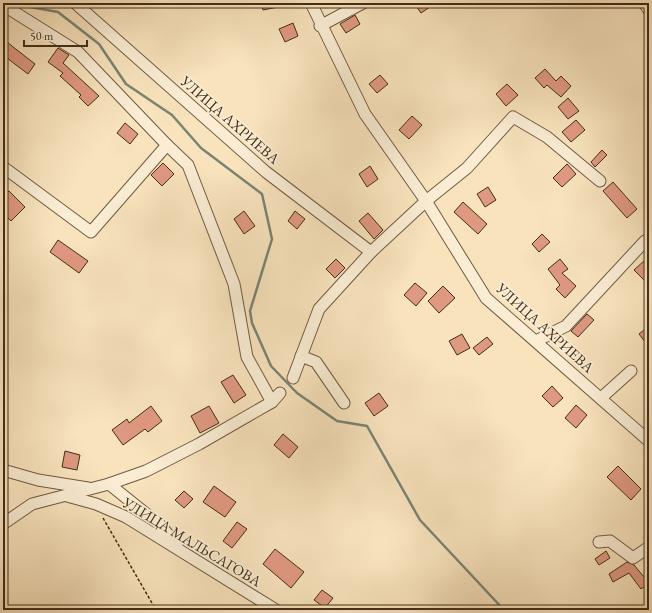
<svg xmlns="http://www.w3.org/2000/svg" width="652" height="613" font-family="'EB Garamond',serif">
  <style>
    .lines { fill: none; stroke-linecap: round; stroke-linejoin: round }
    .stream { stroke: #798474; stroke-width: 2.5 }
    .building { fill: #e09981; stroke: #422e19 }
    .minor-casing { stroke: #705b42; stroke-width: 13 }
    .path { stroke: #422e19; stroke-width: 1.5; stroke-dasharray: 3 2; stroke-linecap: butt }
    .minor { stroke: #faedd4; stroke-width: 11 }
    .labels { text-anchor: middle; stroke-width: 3.5; stroke-linejoin: round; paint-order: stroke }
    .street-label { font-size: 15px; fill: #422e19; stroke: #faedd4 }
  </style>
  <rect width="100%" height="100%" fill="#f8e3bd"/>
  <filter id="stains"><feTurbulence type="fractalNoise" baseFrequency=".005" numOctaves="4"/><feColorMatrix values="0 0 0 0 .2 0 0 0 0 .09 0 0 0 0 .02 0 0 0 .5 -.17"/></filter>
  <radialGradient id="worn" r=".72"><stop offset=".6" stop-color="#630" stop-opacity="0"/><stop offset="1" stop-color="#630" stop-opacity=".3"/></radialGradient>
  <g class="lines">
    <path class="stream" d="M 17,3 L 19,5 L 58,12 L 99,44 L 126,84 L 172,115 L 201,148 L 262,194 L 272,239 L 250,311 L 252,323 L 271,366 L 297,393 L 337,421 L 367,426 L 420,520 L 504,610"/>
  </g>
  <g class="building">
    <path d="M 261,3 L 282,3 L 283,6 L 263,10 Z"/>
    <path d="M 414,3 L 436,3 L 421,13 Z"/>
    <path d="M 355,15 L 360,24 L 346,33 L 340,24 Z"/>
    <path d="M 293,23 L 298,36 L 285,42 L 279,29 Z"/>
    <path d="M 3,39 L 35,64 L 28,74 L 3,55 Z"/>
    <path d="M 58,48 L 69,55 L 63,63 L 99,96 L 88,106 L 79,97 L 81,95 L 60,76 L 63,73 L 48,62 Z"/>
    <path d="M 545,69 L 556,81 L 561,76 L 571,86 L 561,97 L 547,85 L 544,88 L 535,78 Z"/>
    <path d="M 380,75 L 388,84 L 377,93 L 369,84 Z"/>
    <path d="M 507,84 L 518,95 L 506,106 L 496,94 Z"/>
    <path d="M 568,98 L 579,111 L 568,119 L 558,107 Z"/>
    <path d="M 412,116 L 422,125 L 409,139 L 399,130 Z"/>
    <path d="M 576,120 L 585,130 L 571,142 L 562,132 Z"/>
    <path d="M 125,123 L 138,134 L 130,144 L 117,133 Z"/>
    <path d="M 602,150 L 607,155 L 595,167 L 591,162 Z"/>
    <path d="M 163,163 L 174,174 L 162,186 L 151,175 Z"/>
    <path d="M 567,164 L 576,174 L 562,187 L 553,178 Z"/>
    <path d="M 370,166 L 378,179 L 367,187 L 359,174 Z"/>
    <path d="M 613,182 L 637,209 L 627,218 L 603,191 Z"/>
    <path d="M 488,187 L 496,200 L 485,207 L 477,194 Z"/>
    <path d="M 9,191 L 25,207 L 11,221 L 3,213 L 3,196 Z"/>
    <path d="M 463,202 L 487,224 L 478,234 L 454,212 Z"/>
    <path d="M 244,211 L 255,226 L 244,234 L 234,219 Z"/>
    <path d="M 295,211 L 305,219 L 297,229 L 288,221 Z"/>
    <path d="M 368,213 L 383,230 L 374,239 L 359,221 Z"/>
    <path d="M 542,234 L 550,242 L 539,252 L 532,244 Z"/>
    <path d="M 58,240 L 88,261 L 79,273 L 50,252 Z"/>
    <path d="M 336,259 L 345,268 L 335,278 L 326,269 Z"/>
    <path d="M 560,259 L 568,269 L 562,273 L 576,286 L 565,298 L 556,289 L 560,285 L 548,269 Z"/>
    <path d="M 645,260 L 649,264 L 649,285 L 634,270 Z"/>
    <path d="M 415,283 L 427,293 L 416,306 L 404,295 Z"/>
    <path d="M 443,286 L 455,298 L 439,313 L 428,301 Z"/>
    <path d="M 587,314 L 594,320 L 578,337 L 571,331 Z"/>
    <path d="M 649,326 L 649,347 L 639,334 Z"/>
    <path d="M 462,334 L 470,348 L 457,355 L 449,341 Z"/>
    <path d="M 487,337 L 493,344 L 479,355 L 473,348 Z"/>
    <path d="M 233,375 L 246,395 L 234,403 L 221,382 Z"/>
    <path d="M 552,386 L 563,398 L 553,407 L 542,396 Z"/>
    <path d="M 379,393 L 388,406 L 374,416 L 365,403 Z"/>
    <path d="M 576,405 L 587,415 L 576,428 L 565,418 Z"/>
    <path d="M 151,406 L 162,421 L 148,432 L 145,429 L 123,445 L 112,430 L 127,419 L 129,423 Z"/>
    <path d="M 209,406 L 219,423 L 200,433 L 191,416 Z"/>
    <path d="M 283,434 L 298,447 L 289,458 L 274,445 Z"/>
    <path d="M 65,451 L 80,455 L 77,470 L 62,467 Z"/>
    <path d="M 618,466 L 641,489 L 631,500 L 607,477 Z"/>
    <path d="M 214,486 L 236,502 L 225,517 L 203,502 Z"/>
    <path d="M 184,491 L 193,499 L 184,508 L 175,500 Z"/>
    <path d="M 237,522 L 247,529 L 232,548 L 223,541 Z"/>
    <path d="M 275,549 L 304,572 L 291,588 L 263,564 Z"/>
    <path d="M 606,551 L 610,558 L 599,565 L 595,559 Z"/>
    <path d="M 627,562 L 634,565 L 649,583 L 641,589 L 629,573 L 613,582 L 609,574 Z"/>
    <path d="M 322,590 L 333,598 L 325,608 L 314,600 Z"/>
  </g>
  <g class="lines">
    <g class="minor-casing">
      <g id="minor">
        <path d="M 75,3 L 266,172 L 371,252"/>
        <path d="M 311,3 L 365,114 L 426,201 L 486,298 L 649,441"/>
        <path d="M 644,3 L 649,10"/>
        <path d="M 3,5 L 78,52 L 167,145 L 188,165 L 234,284 L 247,357 L 272,402"/>
        <path d="M 320,26 L 363,3"/>
        <path d="M 3,167 L 91,232 L 167,145"/>
        <path d="M 536,341 L 566,326 L 645,241"/>
        <path d="M 301,356 L 316,362 L 344,403"/>
        <path d="M 293,378 L 319,309 L 371,252 L 426,201 L 467,168 L 513,117 L 547,137 L 600,181"/>
        <path d="M 601,398 L 631,371"/>
        <path d="M 3,470 L 38,480 L 88,488"/>
        <path d="M 109,484 L 160,525 L 177,545"/>
        <path d="M 67,496 L 96,504 L 126,517 L 276,610"/>
        <path d="M 3,524 L 32,504 L 109,484 L 146,471 L 199,444 L 272,402 L 280,393"/>
        <path d="M 599,542 L 610,541 L 633,558 L 649,547"/>
      </g>
    </g>
    <path class="path" d="M 103,518 L 156,610"/>
    <use href="#minor" class="minor"/>
  </g>
  <g class="labels">
    <g class="street-label">
      <text transform="translate(230 120) rotate(41)" y="5">УЛИЦА АХРИЕВА</text>
      <text transform="translate(545 328) rotate(42)" y="5">УЛИЦА АХРИЕВА</text>
      <text transform="translate(192 542) rotate(31)" y="5">УЛИЦА МАЛЬСАГОВА</text>
    </g>
  </g>
  <rect width="652" height="613" fill="none" stroke="#f8e3bd" stroke-width="16"/>
  <rect x="4" y="4" width="644" height="605" fill="none" stroke="#422e19" stroke-width="2"/>
  <rect x="8" y="8" width="636" height="597" fill="none" stroke="#422e19"/>
  <path d="M24 40v6h63v-6" fill="none" stroke="#422e19" stroke-width="2"/>
  <text x="30" y="40" font-size="12" fill="#422e19" stroke="#faedd4" stroke-width="3" paint-order="stroke">50 m</text>
  <rect width="100%" height="100%" filter="url(#stains)"/>
  <rect width="100%" height="100%" fill="url(#worn)"/>
</svg>
